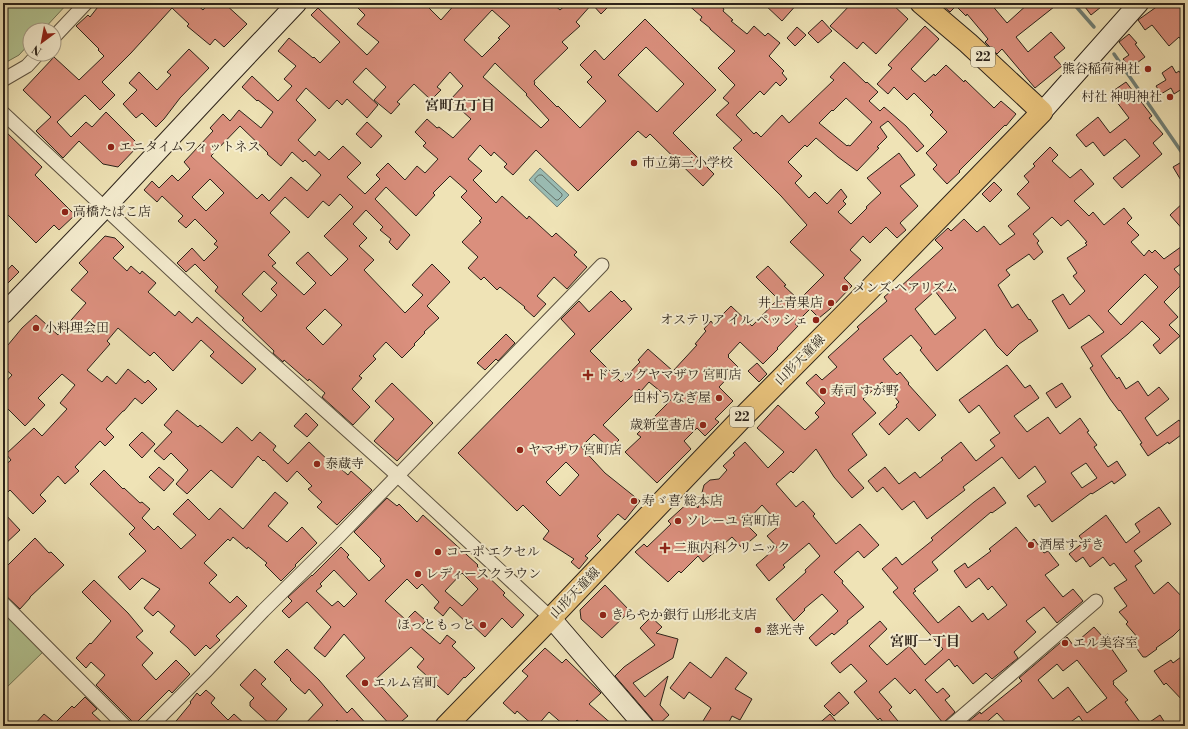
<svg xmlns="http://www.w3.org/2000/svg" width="1188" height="729" viewBox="0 0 1188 729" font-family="'Libre Bodoni','Noto Serif JP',serif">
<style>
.green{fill:#b3c593;stroke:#707456}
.water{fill:#9bbdb4;stroke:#6f7f76}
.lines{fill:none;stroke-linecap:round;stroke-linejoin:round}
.shore{stroke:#647067;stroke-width:1}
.stream{stroke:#6f7f76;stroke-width:3.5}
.building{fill:#da8f7d;stroke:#2c231a;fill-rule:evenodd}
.street-casing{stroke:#5d5341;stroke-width:15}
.secondary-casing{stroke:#2c231a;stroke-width:21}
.primary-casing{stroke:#2c231a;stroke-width:23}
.street{stroke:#f5edd0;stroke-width:13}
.secondary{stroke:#f5edd0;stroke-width:19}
.primary{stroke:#e8c27b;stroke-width:21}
.poi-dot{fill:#8f2418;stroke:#f5edd0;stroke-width:1.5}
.labels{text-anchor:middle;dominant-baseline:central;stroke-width:4;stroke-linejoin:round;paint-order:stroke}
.shield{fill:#f5edd0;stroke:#686051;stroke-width:1}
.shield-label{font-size:12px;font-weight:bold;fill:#2c231a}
.poi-label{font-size:13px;fill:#2c231a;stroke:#f5edd0;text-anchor:start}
.street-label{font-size:13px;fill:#2c231a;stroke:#f5edd0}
.neighbourhood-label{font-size:14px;font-weight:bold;fill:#2c231a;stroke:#f5edd0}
</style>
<rect width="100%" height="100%" fill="#efe3b6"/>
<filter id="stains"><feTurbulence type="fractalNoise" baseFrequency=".005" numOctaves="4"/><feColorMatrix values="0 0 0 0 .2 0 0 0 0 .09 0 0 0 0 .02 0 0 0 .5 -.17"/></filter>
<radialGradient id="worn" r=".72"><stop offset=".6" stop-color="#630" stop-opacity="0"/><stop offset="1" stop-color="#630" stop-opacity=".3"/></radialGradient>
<g class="green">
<polygon points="3,3 68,3 43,30 30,30 30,43 19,55 3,64"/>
<polygon points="3,603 47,648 3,691"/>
</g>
<polygon class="water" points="540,168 569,195 557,207 529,180"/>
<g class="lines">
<polygon class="shore" points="539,175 542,175 562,194 562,196 558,200 556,200 535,181 535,179"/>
<g class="stream">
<polyline points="1073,3 1094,27"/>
<polyline points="1114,54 1185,157"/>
</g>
</g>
<g class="building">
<polygon points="101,3 195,3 203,10 209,3 224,3 247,24 224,47 215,39 210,45 187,26 189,24 172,8 131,53 102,82 115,95 100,110 85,95 57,122 71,137 86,122 92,127 106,112 139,145 118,167 103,164 79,141 63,158 36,131 51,117 23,90 54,57 79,80 104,56 98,50 99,49 76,26 88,15 90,17"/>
<path d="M 353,3 L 424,3 L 441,20 L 456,3 L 552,3 L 560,10 L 568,3 L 612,3 L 601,14 L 592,4 L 576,22 L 580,26 L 562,42 L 568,48 L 534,81 L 535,83 L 534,84 L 557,107 L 558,106 L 580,128 L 606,101 L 587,82 L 592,77 L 580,65 L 595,50 L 604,60 L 645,19 L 716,90 L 673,133 L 714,174 L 703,186 L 650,134 L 646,138 L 638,131 L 578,191 L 536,150 L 513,175 L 504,167 L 507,164 L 494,152 L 491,156 L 480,145 L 468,159 L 482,171 L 473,180 L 496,203 L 502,196 L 527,219 L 529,216 L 552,237 L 556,233 L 577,252 L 574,255 L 587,267 L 567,289 L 554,277 L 537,296 L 546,304 L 534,317 L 524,308 L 525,307 L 500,287 L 497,290 L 484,277 L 481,280 L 468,268 L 478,257 L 462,242 L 481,222 L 479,221 L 482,218 L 461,197 L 467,191 L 450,176 L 433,193 L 435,195 L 416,216 L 386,187 L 375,199 L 410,235 L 397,250 L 389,242 L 391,239 L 380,230 L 383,227 L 366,210 L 353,224 L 367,238 L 359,246 L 374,260 L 364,270 L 405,313 L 423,295 L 412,285 L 432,264 L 450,282 L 427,306 L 439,318 L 424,332 L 425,333 L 414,344 L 415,345 L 402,358 L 386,342 L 373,356 L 376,359 L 359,376 L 362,378 L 352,389 L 370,407 L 353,425 L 322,397 L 325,393 L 309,379 L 308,381 L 284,360 L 283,362 L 273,353 L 274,351 L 242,320 L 244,318 L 215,291 L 218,287 L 195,264 L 186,272 L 177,263 L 192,248 L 204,261 L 218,247 L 214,244 L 217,241 L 195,219 L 186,228 L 178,221 L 183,216 L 162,196 L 157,202 L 144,190 L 152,181 L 159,188 L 172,175 L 178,181 L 190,169 L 184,162 L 213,131 L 210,128 L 223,114 L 230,121 L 239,110 L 261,128 L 273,112 L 258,100 L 257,101 L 242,87 L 252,76 L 278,101 L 292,86 L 284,79 L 296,66 L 278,51 L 289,38 L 313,58 L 314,57 L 320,63 L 340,42 L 311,15 L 318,8 L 367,55 L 379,42 L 357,24 L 365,15 ZM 492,10 L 510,26 L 498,38 L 500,39 L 482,57 L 464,40 ZM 646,47 L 684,84 L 657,112 L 618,75 ZM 495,63 L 527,94 L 526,95 L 549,120 L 541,128 L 483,77 ZM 366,68 L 386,87 L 374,100 L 391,114 L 400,104 L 397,102 L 414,84 L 431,100 L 441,90 L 437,87 L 450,72 L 463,86 L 450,100 L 471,119 L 453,138 L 439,127 L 437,128 L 427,119 L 415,132 L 426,143 L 423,146 L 438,159 L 425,173 L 417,166 L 405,180 L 388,163 L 376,175 L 380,179 L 365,194 L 347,177 L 361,163 L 343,146 L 329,160 L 319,151 L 315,156 L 298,140 L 316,120 L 296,100 L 306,88 L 329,109 L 337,100 L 342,105 L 347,99 L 367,118 L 378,105 L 353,82 ZM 240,126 L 268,153 L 267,154 L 281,166 L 292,152 L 303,162 L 305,160 L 321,175 L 307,191 L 291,177 L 269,201 L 262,194 L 257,199 L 211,156 ZM 210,179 L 224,193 L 206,211 L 192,197 ZM 340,194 L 353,207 L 324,236 L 348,259 L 331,276 L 308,252 L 296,263 L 316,283 L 304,295 L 272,266 L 276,263 L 268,255 L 290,232 L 270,213 L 285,197 L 308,218 L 323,201 L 329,206 ZM 264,271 L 277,283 L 271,289 L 277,295 L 261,312 L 242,294 ZM 325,309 L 342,325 L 323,345 L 306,328 Z"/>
<path d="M 686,3 L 717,3 L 724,9 L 723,11 L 733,20 L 731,21 L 747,34 L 754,26 L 765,36 L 768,33 L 780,43 L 769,56 L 784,71 L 782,73 L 787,79 L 780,86 L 776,82 L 764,95 L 760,91 L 736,115 L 754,134 L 756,132 L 761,137 L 782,115 L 789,123 L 834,80 L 830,77 L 844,62 L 866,83 L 867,82 L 878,92 L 869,101 L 880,111 L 884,107 L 906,126 L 924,146 L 917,152 L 888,121 L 880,127 L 887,137 L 877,147 L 879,148 L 857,171 L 838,157 L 816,138 L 807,147 L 805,145 L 788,162 L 802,176 L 795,183 L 809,198 L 815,192 L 827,204 L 841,189 L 847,197 L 843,201 L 846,204 L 838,212 L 851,224 L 867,208 L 866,207 L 881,193 L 867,178 L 899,153 L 915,175 L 900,186 L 918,206 L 900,223 L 906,230 L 897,238 L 886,227 L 870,243 L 863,236 L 850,250 L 861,260 L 844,278 L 852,286 L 830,309 L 819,318 L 810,309 L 795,324 L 798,326 L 777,348 L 778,349 L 763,364 L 740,342 L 728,355 L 729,356 L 728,357 L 738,367 L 719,387 L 733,401 L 715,419 L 719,422 L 705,436 L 697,428 L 684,441 L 691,449 L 657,483 L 625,452 L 641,437 L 637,434 L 671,400 L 649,382 L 641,391 L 639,389 L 603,425 L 619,440 L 610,449 L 594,434 L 581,447 L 605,473 L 640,501 L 625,520 L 618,514 L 597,536 L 601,540 L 585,556 L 588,558 L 579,569 L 571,562 L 574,559 L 543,539 L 549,531 L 523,505 L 517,511 L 458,453 L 575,334 L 561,319 L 579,301 L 589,312 L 611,291 L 622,302 L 624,300 L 632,309 L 590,351 L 621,382 L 640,362 L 638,360 L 648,349 L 673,371 L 697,345 L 695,344 L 706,331 L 704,329 L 711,321 L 713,324 L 731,306 L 752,326 L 778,299 L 756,277 L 768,266 L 786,285 L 784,286 L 799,300 L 824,275 L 790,242 L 807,225 L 781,196 L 733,148 L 742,140 L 716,115 L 729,103 L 723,98 L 735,85 L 718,68 L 735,51 L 710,29 L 710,28 L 700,20 L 702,17 ZM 846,98 L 872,122 L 850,146 L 848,145 L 847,146 L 819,123 L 832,110 L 833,111 ZM 566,462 L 579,475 L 560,496 L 546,482 Z"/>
<polygon points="763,3 798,3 782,21"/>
<polygon points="852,3 891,3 908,19 876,54 863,42 857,49 830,26"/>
<polygon points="940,3 990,3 1007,23 1029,3 1059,3 1016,37 1028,52 1051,32 1065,48 1054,57 1062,66 1035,88 1002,49 997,54 985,42 988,39 967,14 966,16 956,6 950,12"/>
<polygon points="1082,3 1106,3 1091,15"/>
<polygon points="1162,3 1185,3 1185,45 1179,37 1169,46 1152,25 1145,30 1138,20"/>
<polygon points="822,20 832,31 818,43 808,33"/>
<polygon points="925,26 939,39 911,69 925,82 934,74 935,76 946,65 964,82 965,80 994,108 1001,101 1016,114 1006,126 1005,125 959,171 960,172 947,184 933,169 937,165 926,153 947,132 930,115 933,112 914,93 907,100 894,87 888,94 877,84 892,68 888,65"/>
<polygon points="797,27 806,35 795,46 787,38"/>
<polygon points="1129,34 1137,43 1135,44 1145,57 1130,68 1123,59 1129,55 1119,42"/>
<polygon points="189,49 209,68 180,98 164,119 156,127 142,113 136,118 123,104 137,90 129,83 139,72 157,90 171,75 167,72"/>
<polygon points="1172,66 1176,73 1179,71 1184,79 1182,81 1185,87 1174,94 1171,88 1161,94 1156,86 1166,80 1162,73"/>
<polygon points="1126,82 1152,116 1149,118 1163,134 1153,143 1162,154 1122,188 1113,178 1140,156 1125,139 1104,156 1093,142 1086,147 1076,135 1098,117 1110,133 1129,118 1110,93"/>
<polygon points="367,122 382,136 371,148 356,134"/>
<polygon points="3,129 42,167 35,175 75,215 59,230 54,225 36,243 3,210"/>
<path d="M 1050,147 L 1058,155 L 1052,161 L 1070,178 L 1081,169 L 1094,184 L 1074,201 L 1089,216 L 1093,212 L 1104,225 L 1124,208 L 1132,218 L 1127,223 L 1139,235 L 1131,242 L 1144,256 L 1149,250 L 1152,253 L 1155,250 L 1164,259 L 1185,244 L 1185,261 L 1174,269 L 1185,281 L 1164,302 L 1178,317 L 1169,325 L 1180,336 L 1160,354 L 1153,345 L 1160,339 L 1142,321 L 1128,334 L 1101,356 L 1117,379 L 1119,377 L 1126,389 L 1138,381 L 1148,396 L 1159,387 L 1169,399 L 1145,418 L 1157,436 L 1179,420 L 1185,428 L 1185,432 L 1169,444 L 1168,442 L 1148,456 L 1140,444 L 1142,443 L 1120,410 L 1119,411 L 1110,399 L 1090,368 L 1093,366 L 1081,347 L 1104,332 L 1089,315 L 1069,329 L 1052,301 L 1063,294 L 1070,305 L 1085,291 L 1073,276 L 1077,273 L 1067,258 L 1087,245 L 1085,243 L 1087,242 L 1068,220 L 1061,226 L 1052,217 L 1033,234 L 1039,241 L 1037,243 L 1043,252 L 1034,260 L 1029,254 L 1006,270 L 1010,275 L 998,285 L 1012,308 L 1018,304 L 1029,320 L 1030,319 L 1038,331 L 1019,344 L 1007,356 L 997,346 L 985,329 L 937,371 L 920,350 L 922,348 L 911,335 L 883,359 L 897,375 L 900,372 L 909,383 L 908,384 L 936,415 L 919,431 L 907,418 L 889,435 L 879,424 L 897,407 L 896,405 L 899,402 L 882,382 L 863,399 L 876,413 L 852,434 L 867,455 L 848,470 L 864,488 L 852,498 L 834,477 L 816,449 L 793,473 L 791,471 L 776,484 L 796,507 L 803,501 L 815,514 L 813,516 L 836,544 L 860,524 L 879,545 L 864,558 L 858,551 L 834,572 L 843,581 L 842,583 L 864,607 L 847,621 L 848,623 L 834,635 L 832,633 L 816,646 L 809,638 L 838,611 L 822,594 L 804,609 L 805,610 L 794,621 L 776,599 L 806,572 L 805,570 L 820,556 L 809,543 L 783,565 L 785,567 L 769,581 L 756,565 L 777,547 L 767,536 L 780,525 L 762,505 L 745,523 L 757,535 L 742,548 L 732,537 L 703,562 L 698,556 L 681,573 L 679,571 L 668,582 L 648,564 L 635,552 L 644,544 L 647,547 L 671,524 L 668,521 L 691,500 L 698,508 L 704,485 L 710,480 L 719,479 L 727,470 L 723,466 L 735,455 L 733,453 L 745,442 L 768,468 L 784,452 L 757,428 L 778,405 L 805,430 L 819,417 L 815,413 L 825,403 L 806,383 L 816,374 L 822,380 L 837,367 L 828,357 L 859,329 L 857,327 L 887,301 L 884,297 L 897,286 L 899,288 L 943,248 L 935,240 L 948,228 L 951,231 L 964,219 L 977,232 L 984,226 L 1000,245 L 1015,234 L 1008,226 L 1030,208 L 1017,194 L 1029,182 L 1024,176 L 1035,166 L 1033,164 ZM 1145,274 L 1158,287 L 1121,325 L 1108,311 ZM 935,291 L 956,318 L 935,335 L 915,309 Z"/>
<polygon points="1185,160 1185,187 1173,167"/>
<polygon points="994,182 1002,190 990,202 982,194"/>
<polygon points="1185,201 1185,232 1170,215"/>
<polygon points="105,236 115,238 124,247 113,258 127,271 131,266 140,274 142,271 156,283 148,292 175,316 179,311 192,323 197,317 256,369 242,384 210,356 214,352 201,340 173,371 154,352 150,356 118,328 107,341 110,344 87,370 102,382 107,376 116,384 128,369 145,383 148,380 157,389 142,404 135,398 124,411 123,411 106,429 114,437 105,446 100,441 75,467 79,471 65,484 58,476 40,495 46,501 33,514 10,490 3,497 3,467 11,460 6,454 34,428 42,436 67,409 60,403 75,385 62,374 38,398 45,405 25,426 3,404 3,385 12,375 3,367 3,351 22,328 36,315 58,335 86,303 71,290 88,272 79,263"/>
<polygon points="12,265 19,272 3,288 3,275"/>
<polygon points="506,334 515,343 498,361 496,359 485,370 477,363"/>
<polygon points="757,363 767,374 759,382 748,371"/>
<path d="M 1007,365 L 1025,388 L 1030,385 L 1039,398 L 1014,416 L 1027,432 L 1048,417 L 1060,434 L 1080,418 L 1089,431 L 1087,432 L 1097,445 L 1094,447 L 1108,467 L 1117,461 L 1126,475 L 1114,484 L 1112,481 L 1092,494 L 1091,493 L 1052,522 L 1039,504 L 1035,507 L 1027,496 L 1046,482 L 1035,466 L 1019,479 L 1002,457 L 963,487 L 965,490 L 927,519 L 914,501 L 902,510 L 883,487 L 877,492 L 868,481 L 885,467 L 899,484 L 915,472 L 920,478 L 943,460 L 941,458 L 961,442 L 976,461 L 995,446 L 990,440 L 1000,433 L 979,405 L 969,413 L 959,400 ZM 1086,463 L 1097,478 L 1082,488 L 1071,473 Z"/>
<polygon points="392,383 433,423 397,461 374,441 394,419 375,401"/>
<polygon points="1062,383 1071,397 1056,408 1046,393"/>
<polygon points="177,410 198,427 200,425 222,443 237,427 252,441 260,432 276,446 273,450 288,464 309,442 332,464 333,462 348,475 351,471 372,490 337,525 317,507 322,502 308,489 312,486 297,471 287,482 264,460 263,461 258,456 232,488 211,470 187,494 176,484 188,470 171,453 164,460 154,451 172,432 164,425"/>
<polygon points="306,413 318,425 307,437 294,426"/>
<polygon points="142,432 155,444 142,458 129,445"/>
<polygon points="159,467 174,480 164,491 149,477"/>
<polygon points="104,470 123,489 124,488 140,503 142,502 150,509 142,518 154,530 158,526 181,549 196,535 173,514 188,499 209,520 220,508 243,529 275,492 288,503 268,526 287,542 302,527 317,543 295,565 296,566 281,581 265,565 267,563 248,547 247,549 233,537 230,541 228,539 204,563 217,575 209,583 230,603 237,596 247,606 216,636 220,640 210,649 206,645 195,656 188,648 170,632 175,626 158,611 153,616 144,608 160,589 142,578 130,590 118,577 146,551 129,534 135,528 90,484"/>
<polygon points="994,487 1006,503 992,513 991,512 932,562 938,570 914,589 916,591 913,593 938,623 959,606 972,622 983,613 988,620 1007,605 992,586 988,590 979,578 966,588 954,571 965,563 968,568 991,551 989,549 1016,527 1029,543 1034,539 1044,553 1048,551 1059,565 1045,575 1063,597 1073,589 1083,601 1057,623 1044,607 1026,621 1036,632 1014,652 1018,658 992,679 986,673 973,684 957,665 955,667 949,659 925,680 937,693 943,688 950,696 945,700 955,712 943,723 915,689 910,694 895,678 879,692 892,707 889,710 902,726 886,726 880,718 878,720 854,692 867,681 851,664 840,673 831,663 880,621 887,629 869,646 887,665 909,646 925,665 943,649 893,592 898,588 882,569 896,557 902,565 933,540 931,538 974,502"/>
<path d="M 387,498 L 397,506 L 399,504 L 417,522 L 423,515 L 478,565 L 477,566 L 505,593 L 503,595 L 524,615 L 512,628 L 502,618 L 485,637 L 468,621 L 467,623 L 450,607 L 443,616 L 434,608 L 439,602 L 422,584 L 417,589 L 407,579 L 385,601 L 406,620 L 415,611 L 426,621 L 420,627 L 440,644 L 447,635 L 456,642 L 452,646 L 475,668 L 465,678 L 464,677 L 448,695 L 417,667 L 424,659 L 411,647 L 375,680 L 408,716 L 396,726 L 391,726 L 346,676 L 365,658 L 344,634 L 325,657 L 314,648 L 331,627 L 307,602 L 289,618 L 282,611 L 292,601 L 288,597 L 312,575 L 312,576 L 341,547 L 349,555 L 347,557 L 369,581 L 385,566 L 380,561 L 381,559 L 354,532 ZM 334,570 L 357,594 L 344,607 L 338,601 L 332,606 L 316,591 L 322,586 L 320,584 ZM 462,573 L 478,589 L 462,606 L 445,591 Z"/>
<polygon points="1159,507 1171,524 1134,551 1142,561 1135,566 1154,594 1168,582 1185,600 1185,624 1173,636 1156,648 1157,649 1146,657 1143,657 1132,642 1138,638 1126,624 1128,622 1119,612 1127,606 1114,588 1127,580 1114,563 1110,566 1103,557 1090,567 1083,557 1076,562 1069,554 1084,542 1079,536 1106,515 1126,543 1140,532 1135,524"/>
<polygon points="3,512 20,530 3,546"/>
<polygon points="35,538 49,553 51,552 64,565 30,597 30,598 20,609 3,593 3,570"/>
<polygon points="94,580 128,613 143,631 136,637 153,653 142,665 156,680 176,660 190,674 172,693 169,690 133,726 131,720 96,685 105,675 91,662 86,668 76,658 90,643 91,644 111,621 82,592"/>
<polygon points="605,585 630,611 602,638 581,619 580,610"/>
<polygon points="651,617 662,627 656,633 678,639 673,658 633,683 645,697 668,676 660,705 669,715 657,726 655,725 652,719 615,676 624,667 655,645 640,628"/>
<path d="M 1094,627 L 1103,637 L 1108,634 L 1116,644 L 1111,648 L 1127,671 L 1113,681 L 1114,683 L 1113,684 L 1128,700 L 1125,702 L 1143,726 L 1086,726 L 1079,716 L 1065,726 L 1009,726 L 997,713 L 982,726 L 963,726 L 980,712 L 981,714 L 1022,681 L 1019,678 L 1067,637 L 1073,645 ZM 1077,660 L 1107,698 L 1087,713 L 1068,687 L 1053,699 L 1038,680 L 1057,664 L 1063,671 Z"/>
<polygon points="545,648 562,663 566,659 601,693 589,704 614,726 584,726 577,720 571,726 565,726 549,712 537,726 534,726 517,711 515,714 503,703 528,676 522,671"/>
<polygon points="287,649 319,680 347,713 352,708 368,726 342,726 337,720 331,726 303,726 323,705 309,689 305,694 297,687 290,680 291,679 274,662"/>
<polygon points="1185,654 1185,703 1166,683 1164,685 1154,671 1171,660 1173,663"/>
<polygon points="726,657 747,673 735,689 752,699 740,720 732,716 727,726 711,726 703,721 711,708 689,692 684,699 670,688 690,662 711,678"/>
<polygon points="255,669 266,679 261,684 287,709 272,726 250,706 250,702 254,698 240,685"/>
<polygon points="206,690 215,698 211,703 228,720 234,714 247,726 172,726 191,703 190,702 197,693 200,696"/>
<polygon points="839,692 849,703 834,716 824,706"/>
<polygon points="85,697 97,709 92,713 106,726 33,726 44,714 55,723 72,706 74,708"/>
<polygon points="830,714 840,726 816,726"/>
<polygon points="1160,715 1167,726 1144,726"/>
</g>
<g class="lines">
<defs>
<g id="street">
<polyline points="54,37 86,3"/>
<polyline points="3,80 27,66 38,54"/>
<polyline points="3,113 230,325 397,475 551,618"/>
<polyline points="3,603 125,726"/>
<polyline points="151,726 205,672 263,611 340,535 602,265"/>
<polyline points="951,726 1096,601"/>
</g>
<g id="secondary">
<polyline points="1042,112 1139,3"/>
<polyline points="3,314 105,208 229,75 297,3"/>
<polyline points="551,618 644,726"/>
</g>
<polyline id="primary" points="446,726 551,618 740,420 870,289 1042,112 968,43 921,3"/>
</defs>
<use href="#street" class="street-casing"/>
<use href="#secondary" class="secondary-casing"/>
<use href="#primary" class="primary-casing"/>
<use href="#street" class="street"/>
<use href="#secondary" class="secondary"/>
<use href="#primary" class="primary"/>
</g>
<g class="poi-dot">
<circle cx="1148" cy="69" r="4"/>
<circle cx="1170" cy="97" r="4"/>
<circle cx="111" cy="147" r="4"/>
<circle cx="634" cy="163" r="4"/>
<circle cx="65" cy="212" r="4"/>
<circle cx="845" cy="288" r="4"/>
<circle cx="831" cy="303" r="4"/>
<circle cx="816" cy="320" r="4"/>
<circle cx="36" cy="328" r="4"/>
<path d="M586 369h4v4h4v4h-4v4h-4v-4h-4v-4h4z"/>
<circle cx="823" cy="391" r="4"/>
<circle cx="719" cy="398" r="4"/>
<circle cx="703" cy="425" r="4"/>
<circle cx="520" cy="450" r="4"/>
<circle cx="317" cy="464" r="4"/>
<circle cx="634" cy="501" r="4"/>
<circle cx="678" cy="521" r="4"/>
<circle cx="1031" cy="545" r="4"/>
<path d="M663 542h4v4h4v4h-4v4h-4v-4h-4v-4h4z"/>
<circle cx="438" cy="552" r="4"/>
<circle cx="418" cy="574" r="4"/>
<circle cx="603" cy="615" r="4"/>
<circle cx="483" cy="625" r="4"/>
<circle cx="758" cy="630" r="4"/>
<circle cx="1065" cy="643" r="4"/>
<circle cx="365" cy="683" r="4"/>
</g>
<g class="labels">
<g class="shield">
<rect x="971" y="47" width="24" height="20" rx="3"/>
<rect x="730" y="407" width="24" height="20" rx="3"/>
</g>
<g class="shield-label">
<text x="983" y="57">22</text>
<text x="742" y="417">22</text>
</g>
<g class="poi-label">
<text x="1140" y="69" text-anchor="end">熊谷稲荷神社</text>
<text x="1162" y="97" text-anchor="end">村社 神明神社</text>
<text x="119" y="147">エニタイムフィットネス</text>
<text x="642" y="163">市立第三小学校</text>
<text x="73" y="212">高橋たばこ店</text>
<text x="853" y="288">メンズ ヘアリズム</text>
<text x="823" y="303" text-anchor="end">井上青果店</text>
<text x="808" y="320" text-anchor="end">オステリア イル ペッシェ</text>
<text x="44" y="328">小料理会田</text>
<text x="596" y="375">ドラッグヤマザワ 宮町店</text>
<text x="831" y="391">寿司 すが野</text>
<text x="711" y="398" text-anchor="end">田村うなぎ屋</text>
<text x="695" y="425" text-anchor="end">歳新堂書店</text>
<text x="528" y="450">ヤマザワ 宮町店</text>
<text x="325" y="464">泰蔵寺</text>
<text x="642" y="501">寿ゞ喜 総本店</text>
<text x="686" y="521">ソレーユ 宮町店</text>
<text x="1039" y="545">酒屋すずき</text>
<text x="674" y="548">二瓶内科クリニック</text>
<text x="446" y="552">コーポ エクセル</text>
<text x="426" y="574">レディースクラウン</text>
<text x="611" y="615">きらやか銀行 山形北支店</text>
<text x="475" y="625" text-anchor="end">ほっともっと</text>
<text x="766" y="630">慈光寺</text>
<text x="1073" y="643">エル美容室</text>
<text x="373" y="683">エルム宮町</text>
</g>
<g class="street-label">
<text transform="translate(800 360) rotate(-45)">山形天童線</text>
<text transform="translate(575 593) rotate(-46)">山形天童線</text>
</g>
<g class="neighbourhood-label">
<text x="460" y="106">宮町五丁目</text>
<text x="925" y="642">宮町一丁目</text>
</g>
</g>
<rect width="1188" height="729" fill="none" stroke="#efe3b6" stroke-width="16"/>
<rect x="4" y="4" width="1180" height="721" fill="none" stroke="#2c231a" stroke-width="2"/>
<rect x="8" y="8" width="1172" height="713" fill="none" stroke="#2c231a"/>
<g transform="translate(42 42) rotate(212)"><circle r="19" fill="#f5edd0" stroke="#a59c87"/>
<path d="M0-3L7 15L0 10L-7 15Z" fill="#8f2418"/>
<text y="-6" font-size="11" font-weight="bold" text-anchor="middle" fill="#2c231a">N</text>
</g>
<rect width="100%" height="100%" filter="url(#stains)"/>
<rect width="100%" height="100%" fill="url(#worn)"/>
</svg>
